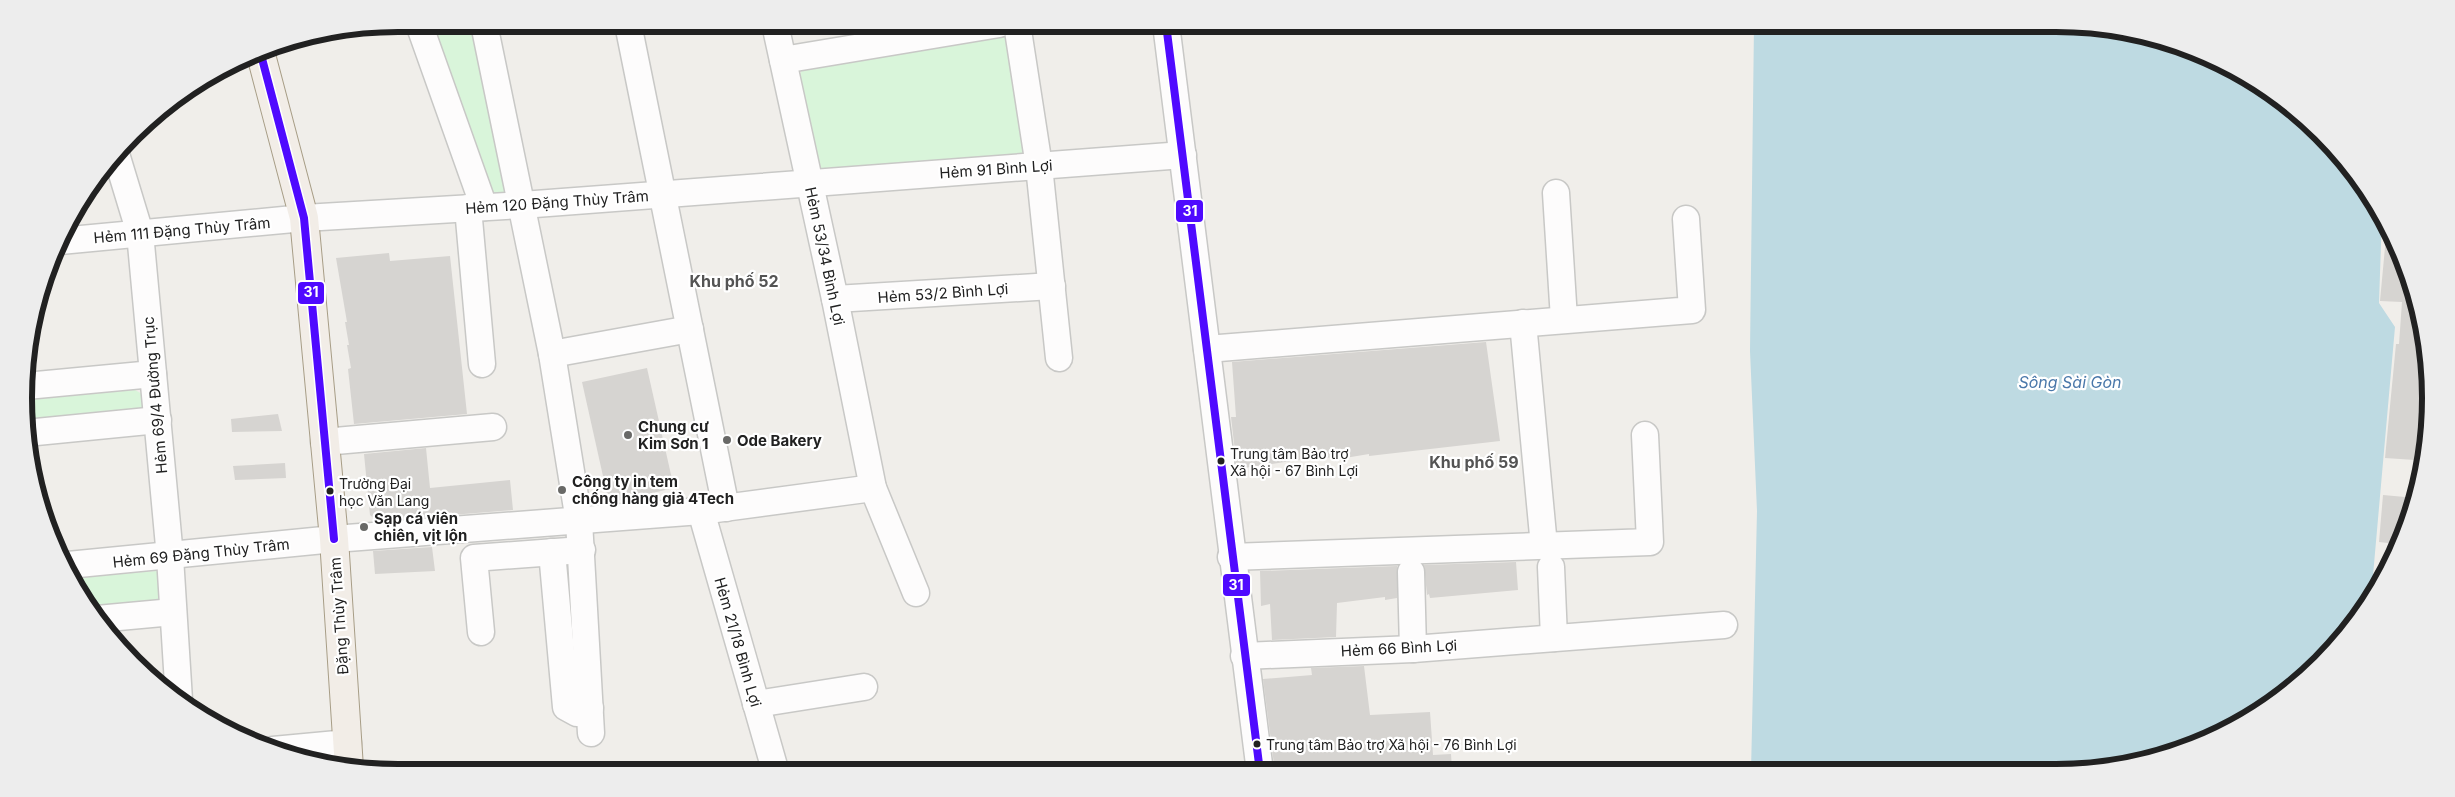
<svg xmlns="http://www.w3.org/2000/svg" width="2455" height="797" viewBox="0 0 2455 797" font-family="Inter,sans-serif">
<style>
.park{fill:#d9f5da}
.water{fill:#bedae2}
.building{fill:#d6d4d1}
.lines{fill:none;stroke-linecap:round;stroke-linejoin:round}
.minor-casing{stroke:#c8c8c6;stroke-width:29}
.major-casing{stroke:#a79d86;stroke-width:30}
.minor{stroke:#fdfcfc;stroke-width:26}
.major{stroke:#f2ede7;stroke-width:28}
.bus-1-casing{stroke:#fff;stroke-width:11}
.bus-1{stroke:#4f0aff;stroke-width:8}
.poi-dot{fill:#696967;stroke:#fff;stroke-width:2}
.bus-dot{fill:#212121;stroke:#fff;stroke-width:2}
.labels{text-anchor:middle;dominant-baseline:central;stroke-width:4.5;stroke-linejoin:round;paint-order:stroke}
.bus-label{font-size:14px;fill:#212121;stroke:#fff;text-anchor:start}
.street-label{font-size:15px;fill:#212121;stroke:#fff}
.poi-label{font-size:15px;font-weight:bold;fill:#212121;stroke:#fff;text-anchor:start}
.neighbourhood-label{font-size:16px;font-weight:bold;fill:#545454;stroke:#fff}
.water-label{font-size:16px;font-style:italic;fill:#4a78aa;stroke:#fff}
.rim{fill:none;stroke:#212121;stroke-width:6}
.line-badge{stroke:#fff;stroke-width:2}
.badge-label{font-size:14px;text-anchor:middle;font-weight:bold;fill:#fff}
</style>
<rect width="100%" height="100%" fill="#f0eeea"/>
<g class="park">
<polygon points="428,24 475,24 506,192 492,194"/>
<polygon points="1004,33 1011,39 1029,153 1022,159 815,170 797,80 803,68"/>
<polygon points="135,390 144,395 146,408 139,412 25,424 25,400"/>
<polygon points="156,571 165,576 160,606 91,612 74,578"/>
</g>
<polygon class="water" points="1754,24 2057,24 2130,31 2200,52 2265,87 2322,134 2368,191 2382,215 2379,303 2395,327 2371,598 2304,680 2222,735 2106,770 1751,771 1757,511 1750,351"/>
<g class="building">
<polygon points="2387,226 2403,255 2424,326 2425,340 2422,340 2419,378 2422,379 2415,460 2385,458 2396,344 2399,344 2402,302 2380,301"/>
<polygon points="389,253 390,261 450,256 467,414 354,424 348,369 351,368 347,345 349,345 345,322 347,322 336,258"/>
<polygon points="1486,342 1500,441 1369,456 1369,454 1345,458 1345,455 1321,459 1321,457 1298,460 1237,469 1231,417 1236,417 1232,362"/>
<polygon points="647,368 674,488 609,503 582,382"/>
<polygon points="278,414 282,431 232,432 231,419"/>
<polygon points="426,448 430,488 510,480 513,510 377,521 370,515 364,454"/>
<polygon points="285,463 286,478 235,480 233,466"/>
<polygon points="2383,495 2405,497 2403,528 2397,544 2379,542"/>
<polygon points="432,547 435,571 375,574 373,551"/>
<polygon points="1516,562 1518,590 1430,598 1429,594 1427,595 1424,565"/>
<polygon points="1397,566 1397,598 1385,600 1385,597 1337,603 1336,637 1272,640 1270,604 1261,606 1260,571"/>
<polygon points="1364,666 1370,715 1430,712 1433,755 1451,754 1452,769 1408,771 1275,772 1263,679 1312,675 1311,668"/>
</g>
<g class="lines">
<defs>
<g id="minor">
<polyline points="419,24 484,207"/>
<polyline points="484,24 552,354 579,521 591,733"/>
<polyline points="628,24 726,508"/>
<polyline points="775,24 835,299 873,488 916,593"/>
<polyline points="1017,24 1039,166 1059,358"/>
<polyline points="1166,24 1260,772"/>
<polyline points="783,60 999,24"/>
<polyline points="116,154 140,233 170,557 179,700"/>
<polyline points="1556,193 1564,319"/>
<polyline points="468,208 482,364"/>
<polyline points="60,241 304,218 522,205 1183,155"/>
<polyline points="835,299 1052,286"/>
<polyline points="1523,323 1544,546"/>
<polyline points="1207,349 1692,310 1686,219"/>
<polyline points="552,354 690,329"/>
<polyline points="26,386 153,374"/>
<polyline points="26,433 158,420"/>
<polyline points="324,442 493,427"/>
<polyline points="701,511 776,773"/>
<polyline points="552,552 566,707 577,713 590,708"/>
<polyline points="1231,557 1650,542 1645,435"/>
<polyline points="68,565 334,539 701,511 873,488"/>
<polyline points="1551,567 1554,638"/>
<polyline points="1411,572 1413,649"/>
<polyline points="97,619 173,612"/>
<polyline points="481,632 474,558 582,550"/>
<polyline points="1244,656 1413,649 1724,625"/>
<polyline points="756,704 864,687"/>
<polyline points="273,750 348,743"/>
</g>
<polyline id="major" points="260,51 304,218 334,539 349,768"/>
</defs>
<use href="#minor" class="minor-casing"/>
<use href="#major" class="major-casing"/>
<use href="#minor" class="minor"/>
<use href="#major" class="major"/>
<defs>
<g id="bus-1">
<polyline points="1166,24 1260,772"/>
<polyline points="260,51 304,218 334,539"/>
</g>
</defs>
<use href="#bus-1" class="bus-1-casing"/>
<use href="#bus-1" class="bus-1"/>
</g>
<g class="poi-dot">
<circle cx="628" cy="435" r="5"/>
<circle cx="727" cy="440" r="5"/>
<circle cx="562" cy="490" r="5"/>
<circle cx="364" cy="527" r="5"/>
</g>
<g class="bus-dot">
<circle cx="1221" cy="461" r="4.5"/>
<circle cx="330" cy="491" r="4.5"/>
<circle cx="1257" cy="744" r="4.5"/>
</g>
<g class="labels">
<g class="bus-label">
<text x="1230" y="453">Trung tâm Bảo trợ<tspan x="1230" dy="17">Xã hội - 67 Bình Lợi</tspan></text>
<text x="339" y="483">Trường Đại<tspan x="339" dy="17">học Văn Lang</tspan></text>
<text x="1266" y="744">Trung tâm Bảo trợ Xã hội - 76 Bình Lợi</text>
</g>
<g class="street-label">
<text transform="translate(996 169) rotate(-4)">Hẻm 91 Bình Lợi</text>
<text transform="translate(557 202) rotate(-4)">Hẻm 120 Đặng Thùy Trâm</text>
<text transform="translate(182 230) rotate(-5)">Hẻm 111 Đặng Thùy Trâm</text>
<text transform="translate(825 256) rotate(78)">Hẻm 53/34 Bình Lợi</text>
<text transform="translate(943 293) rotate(-4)">Hẻm 53/2 Bình Lợi</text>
<text transform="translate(155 395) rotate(-95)">Hẻm 69/4 Đường Trục</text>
<text transform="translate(201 553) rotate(-6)">Hẻm 69 Đặng Thùy Trâm</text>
<text transform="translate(339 616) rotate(-94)">Đặng Thùy Trâm</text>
<text transform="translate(738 642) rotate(74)">Hẻm 21/18 Bình Lợi</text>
<text transform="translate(1399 648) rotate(-3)">Hẻm 66 Bình Lợi</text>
</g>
<g class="poi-label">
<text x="638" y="426">Chung cư<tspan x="638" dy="17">Kim Sơn 1</tspan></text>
<text x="737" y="440">Ode Bakery</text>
<text x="572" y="481">Công ty in tem<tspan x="572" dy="17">chống hàng giả 4Tech</tspan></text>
<text x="374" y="518">Sạp cá viên<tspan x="374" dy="17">chiên, vịt lộn</tspan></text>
</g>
<g class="neighbourhood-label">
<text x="734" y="281">Khu phố 52</text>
<text x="1474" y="462">Khu phố 59</text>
</g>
<g class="water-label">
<text x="2070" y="382">Sông Sài Gòn</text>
</g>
</g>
<path d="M0 0H2455V797H0ZM398 32H2056A366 366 0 0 1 2422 398V398A366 366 0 0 1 2056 764H398A366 366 0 0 1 32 398V398A366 366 0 0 1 398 32Z" fill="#ededed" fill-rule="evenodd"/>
<path class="rim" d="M398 32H2056A366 366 0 0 1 2422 398V398A366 366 0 0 1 2056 764H398A366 366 0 0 1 32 398V398A366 366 0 0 1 398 32Z"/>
<g class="line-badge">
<rect x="1175" y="199" width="29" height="24" rx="5" fill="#4f0aff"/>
<rect x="297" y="281" width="28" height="24" rx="5" fill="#4f0aff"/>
<rect x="1222" y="573" width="29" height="24" rx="5" fill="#4f0aff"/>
</g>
<g class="badge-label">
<text x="1190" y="216">31</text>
<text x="311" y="297">31</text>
<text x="1236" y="590">31</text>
</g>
</svg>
